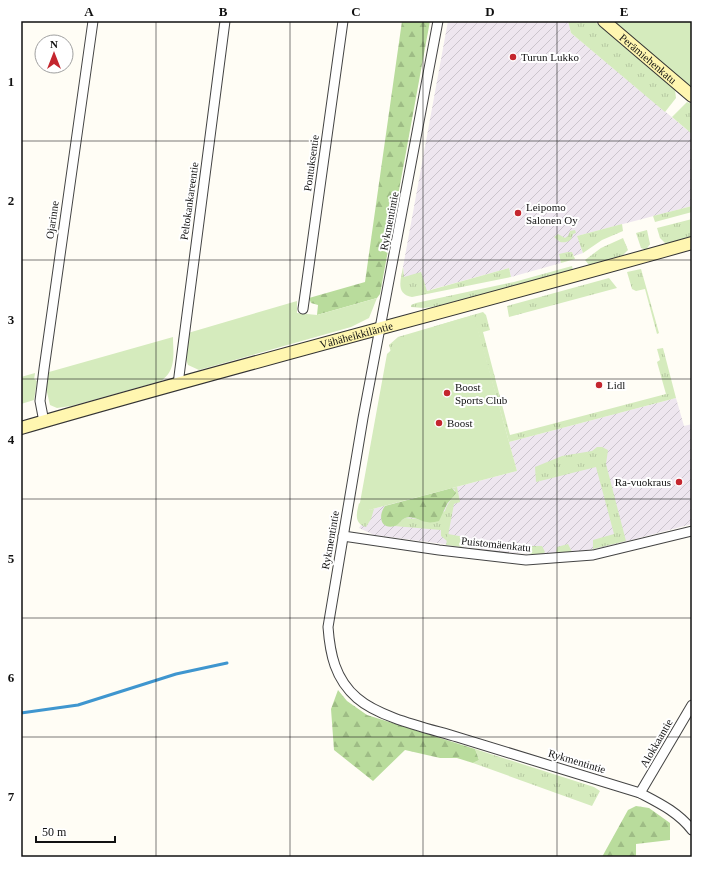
<svg xmlns="http://www.w3.org/2000/svg" width="713" height="878" viewBox="0 0 713 878" font-family="Georgia,serif">
<style>
.industrial{fill:url(#industrial-furrows)}
.grass{fill:url(#grass-tufts)}
.forest{fill:url(#forest-firs)}
.park{fill:#d5ebbd}
.lines{fill:none;stroke-linecap:round;stroke-linejoin:round}
.stream{stroke:#3f96cf;stroke-width:3}
.street-casing{stroke:#444;stroke-width:11}
.secondary-casing{stroke:#333;stroke-width:14}
.street{stroke:#fff;stroke-width:9}
.secondary{stroke:#fff6b0;stroke-width:12}
.grid{fill:none;stroke:#111;stroke-width:1;stroke-opacity:0.55}
.poi-dot{fill:#c4262e;stroke:#fff;stroke-width:1.5}
.labels{text-anchor:middle;dominant-baseline:central;stroke-width:4;stroke-linejoin:round;paint-order:stroke}
.poi-label{font-size:11px;fill:#111;stroke:#fff;text-anchor:start}
.street-label{font-size:11px;fill:#111;stroke:#fff}
.neatline{fill:none;stroke:#111;stroke-width:1.5}
.grid-label{font-size:13px;text-anchor:middle;font-weight:bold;fill:#111}
</style>
<defs>
<pattern id="industrial-furrows" width="10" height="10" patternUnits="userSpaceOnUse"><rect width="10" height="10" fill="#eee6ef"/><path d="M-1 1l2-2M0 10L10 0M9 11l2-2" fill="none" stroke="#cbc4cc"/></pattern>
<pattern id="grass-tufts" width="24" height="20" patternUnits="userSpaceOnUse"><rect width="24" height="20" fill="#d5ebbd"/><path d="M3 7l-1-3M5 7V3M7 7l1-3M15 17l-1-3M17 17v-4M19 17l1-3" fill="none" stroke="#b6c8a1"/></pattern>
<pattern id="forest-firs" width="22" height="20" patternUnits="userSpaceOnUse"><rect width="22" height="20" fill="#b9dc9c"/><path d="M5 1l3.5 6h-7zM16 11l3.5 6h-7z" fill="#9ebc85"/></pattern>
</defs>
<rect width="100%" height="100%" fill="#fffdf5"/>
<g class="industrial">
<polygon points="448,21 568,21 571,33 692,134 692,206 577,236 583,253 574,256 572,252 559,255 561,263 511,277 509,268 426,291 404,277 403,267"/>
<polygon points="676,398 684,426 692,424 692,524 601,548 572,552 543,554 514,553 374,535 359,528 361,525 359,522 365,511 517,471 509,442"/>
</g>
<g class="grass">
<polygon points="568,21 594,21 675,90 676,98 665,112 571,33"/>
<polygon points="687,102 692,104 692,134 672,117"/>
<polygon points="692,206 692,212 655,222 653,216"/>
<polygon points="692,219 692,236 666,244 660,238 657,228"/>
<polygon points="622,224 623,231 602,240 583,253 577,236"/>
<path d="M 575,230 L 576,233 L 573,234 C 572,241 567,243 560,242 L 554,237 L 558,234 L 565,238 L 568,236 L 570,231 Z"/>
<polygon points="647,230 650,244 646,250 641,248 636,233"/>
<polygon points="623,238 628,250 622,256 589,265 585,260 601,248"/>
<polygon points="568,252 572,252 575,259 561,263 559,254"/>
<polygon points="572,266 573,270 438,306 424,308 411,307 411,305 416,303 514,282"/>
<path d="M 403,267 L 404,277 L 421,272 L 427,291 L 509,268 L 511,277 L 412,297 C 395,294 401,279 403,267 Z"/>
<polygon points="641,269 659,333 657,334 645,289 636,291 632,289 627,272"/>
<polygon points="609,278 617,288 509,317 507,306"/>
<polygon points="483,312 486,315 490,330 483,332 510,435 666,394 657,362 660,360 657,349 663,348 676,398 509,442 477,328 392,356 389,345 398,337"/>
<polygon points="21,377 34,379 37,381 34,400 21,404"/>
<polygon points="597,447 602,447 608,450 606,464 626,541 593,549 593,540 614,534 596,467 536,482 535,467 562,456 592,451"/>
<path d="M 457,487 L 460,502 L 454,504 L 447,541 L 441,536 L 441,530 L 394,526 L 405,518 L 417,519 L 428,522 L 445,511 C 447,503 454,498 455,490 L 452,488 Z"/>
<path d="M 359,503 L 368,510 L 374,509 L 371,519 L 366,527 C 353,523 357,512 359,503 Z"/>
<polygon points="568,544 572,552 556,554 557,547"/>
<polygon points="529,546 542,546 545,552 543,554 530,554 527,548"/>
<polygon points="475,749 594,787 600,791 592,806 473,763 479,760"/>
</g>
<g class="forest">
<polygon points="402,21 430,21 380,294 377,298 317,315 318,305 311,303 309,298 365,282"/>
<path d="M 452,488 L 456,493 L 447,504 L 439,521 C 435,522 430,523 427,522 C 420,521 412,515 405,518 C 401,520 399,524 395,526 C 380,530 378,515 385,506 Z"/>
<polygon points="338,690 347,701 367,715 475,749 479,760 473,763 457,758 440,758 405,750 373,781 334,750 331,709"/>
<polygon points="636,806 649,808 670,823 670,840 636,844 636,857 602,857 628,810"/>
</g>
<g class="park">
<polygon points="613,21 692,21 692,88"/>
<polygon points="377,298 369,318 351,327 199,370 188,365 184,354 188,333 297,301 297,313 317,315"/>
<path d="M 474,315 L 517,471 L 365,511 L 357,519 L 387,354 C 410,332 443,324 474,315 Z"/>
<path d="M 173,337 C 173,353 177,370 161,381 L 71,406 L 57,408 L 50,405 L 46,388 L 49,372 Z"/>
<polygon points="35,373 32,395 21,395 21,377"/>
<polygon points="448,534 464,537 462,547 446,545"/>
</g>
<g class="lines">
<polyline class="stream" points="21,713 78,705 176,674 227,663"/>
<defs>
<g id="street">
<path d="M 438,21 L 363,418 L 328,627 C 330,654 335,679 357,698 C 380,718 427,728 457,737 C 518,756 579,774 640,793 C 659,803 678,812 692,830"/>
<polyline points="303,309 343,21"/>
<polyline points="178,384 225,21"/>
<polyline points="44,422 40,401 44,369 93,21"/>
<polyline points="343,536 439,550 526,560 593,555 692,531"/>
<polyline points="640,793 692,705"/>
</g>
<g id="secondary">
<path id="s1" d="M 604,21 L 692,96"/>
<path id="s2" d="M 21,428 C 244,363 469,306 692,243"/>
</g>
</defs>
<use href="#street" class="street-casing"/>
<use href="#secondary" class="secondary-casing"/>
<use href="#street" class="street"/>
<use href="#secondary" class="secondary"/>
</g>
<path class="grid" d="M 156,21 L 156,857M 290,21 L 290,857M 423,21 L 423,857M 557,21 L 557,857M 21,141 L 692,141M 21,260 L 692,260M 21,379 L 692,379M 21,499 L 692,499M 21,618 L 692,618M 21,737 L 692,737"/>
<g class="poi-dot">
<circle cx="513" cy="57" r="4"/>
<circle cx="518" cy="213" r="4"/>
<circle cx="599" cy="385" r="4"/>
<circle cx="447" cy="393" r="4"/>
<circle cx="439" cy="423" r="4"/>
<circle cx="679" cy="482" r="4"/>
</g>
<g class="labels">
<g class="poi-label">
<text x="521" y="57">Turun Lukko</text>
<text x="526" y="207">Leipomo<tspan x="526" dy="13">Salonen Oy</tspan></text>
<text x="607" y="385">Lidl</text>
<text x="455" y="387">Boost<tspan x="455" dy="13">Sports Club</tspan></text>
<text x="447" y="423">Boost</text>
<text x="671" y="482" text-anchor="end">Ra-vuokraus</text>
</g>
<g class="street-label">
<text stroke="none"><textPath href="#s1" startOffset="58">Perämiehenkatu</textPath></text>
<text transform="translate(311 163) rotate(-82)">Pontuksentie</text>
<text transform="translate(189 201) rotate(-82)">Peltokankareentie</text>
<text transform="translate(52 220) rotate(-82)">Ojarinne</text>
<text transform="translate(389 221) rotate(-79)">Rykmentintie</text>
<text stroke="none"><textPath href="#s2" startOffset="348">Vähäheikkiläntie</textPath></text>
<text transform="translate(330 540) rotate(-80)">Rykmentintie</text>
<text transform="translate(496 544) rotate(6)">Puistomäenkatu</text>
<text transform="translate(656 743) rotate(-60)">Alokkaantie</text>
<text transform="translate(577 761) rotate(17)">Rykmentintie</text>
</g>
</g>
<rect width="713" height="878" fill="none" stroke="#ffffff" stroke-width="44"/>
<g transform="translate(54 54)"><circle r="19" fill="#ffffff" stroke="#a0a0a0"/>
<path d="M0-3L7 15L0 10L-7 15Z" fill="#c4262e"/>
<text y="-6" font-size="11" font-weight="bold" text-anchor="middle" fill="#111111">N</text>
</g>
<path d="M36 836v6h79v-6" fill="none" stroke="#111111" stroke-width="2"/>
<text x="42" y="836" font-size="12" fill="#111111" stroke="#ffffff" stroke-width="3" paint-order="stroke">50 m</text>
<rect x="22" y="22" width="669" height="834" class="neatline"/>
<g class="grid-label">
<text x="89" y="16">A</text>
<text x="223" y="16">B</text>
<text x="356" y="16">C</text>
<text x="490" y="16">D</text>
<text x="624" y="16">E</text>
<text x="11" y="86">1</text>
<text x="11" y="205">2</text>
<text x="11" y="324">3</text>
<text x="11" y="444">4</text>
<text x="11" y="563">5</text>
<text x="11" y="682">6</text>
<text x="11" y="801">7</text>
</g>
</svg>
